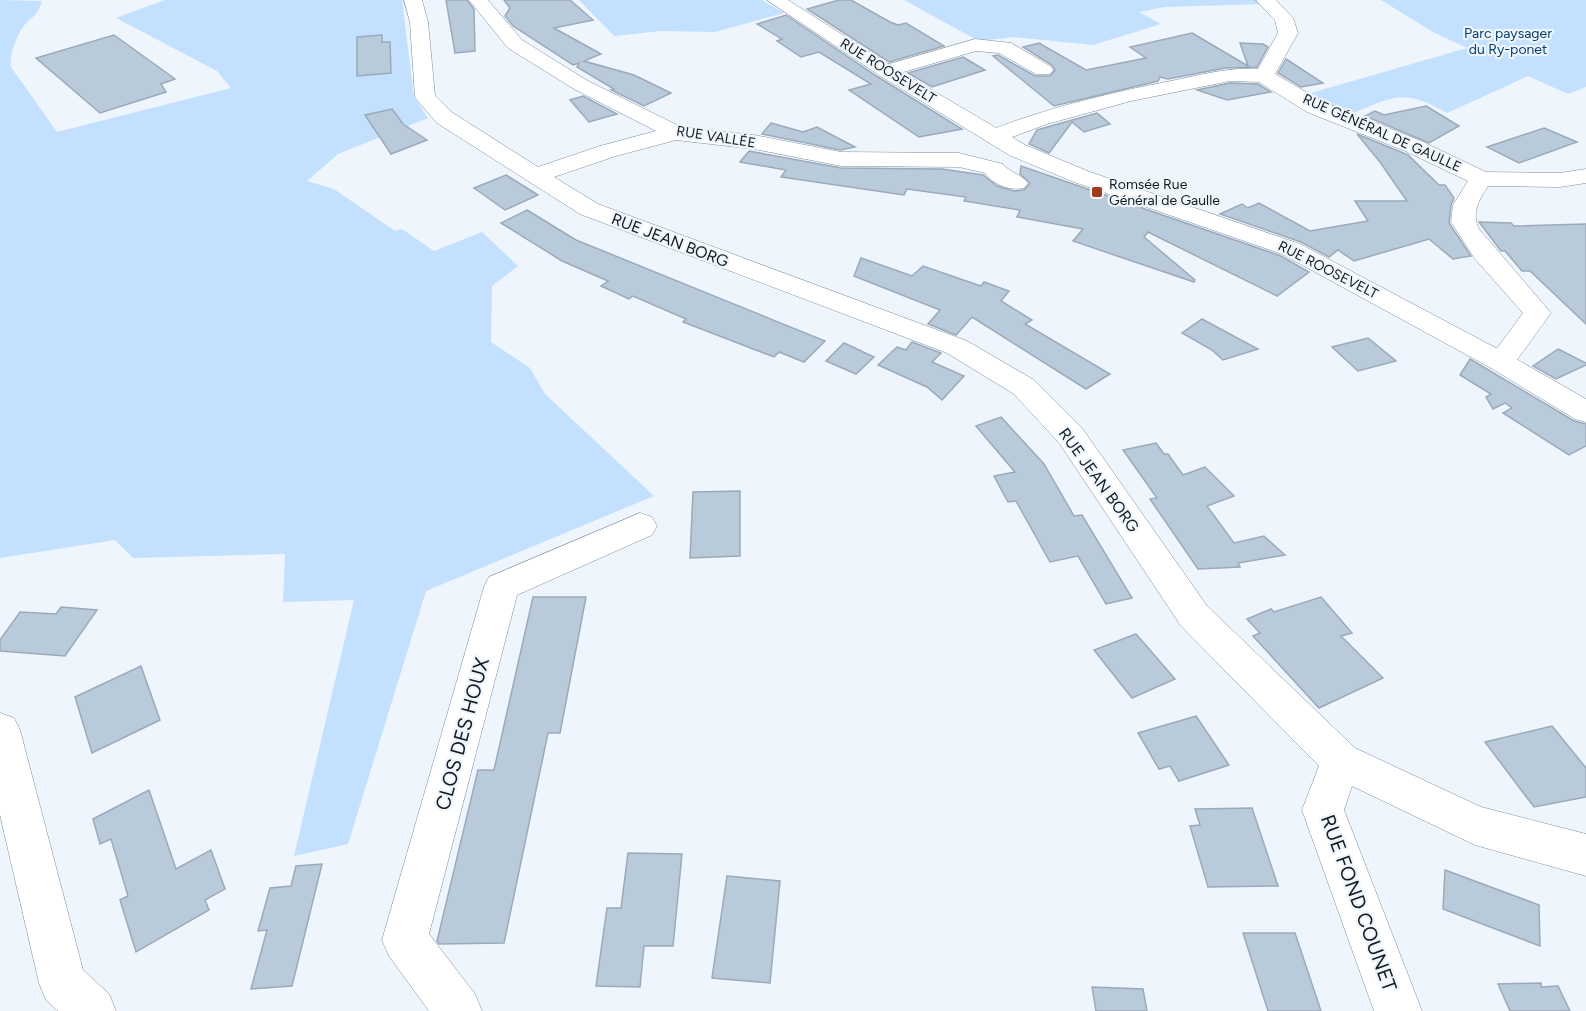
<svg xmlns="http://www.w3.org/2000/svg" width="1586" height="1011" viewBox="0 0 1586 1011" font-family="Figtree,sans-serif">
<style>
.green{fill:#c3e0fe}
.building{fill:#b9cadb;stroke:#9aaaba;stroke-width:1.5}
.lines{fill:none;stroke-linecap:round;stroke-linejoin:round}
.minor-casing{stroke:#7d8d9d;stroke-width:1}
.major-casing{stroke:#7d8d9d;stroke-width:1}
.minor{fill:#fff;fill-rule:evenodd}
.major{fill:#fff;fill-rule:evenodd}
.poi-dot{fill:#a23b17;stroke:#eef5fc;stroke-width:2}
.labels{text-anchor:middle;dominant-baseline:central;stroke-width:4.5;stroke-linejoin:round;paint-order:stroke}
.far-park-label{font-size:14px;fill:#04406d;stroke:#eef5fc}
.far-street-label{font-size:14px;fill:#141a20;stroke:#eef5fc}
.far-poi-label{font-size:14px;fill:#141a20;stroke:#eef5fc;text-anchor:start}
.street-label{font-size:16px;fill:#141a20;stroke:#eef5fc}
.near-street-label{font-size:20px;fill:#141a20;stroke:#eef5fc}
</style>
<rect width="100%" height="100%" fill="#eef5fc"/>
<g class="green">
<path d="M 0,0 L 42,1 C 38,16 32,16 23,27 C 16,37 9,55 11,67 L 57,132 L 231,88 L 217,71 L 116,18 L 165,0 L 402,0 L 414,97 L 428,118 L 338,154 L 307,181 L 334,189 L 395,231 L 402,229 L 434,251 L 482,232 L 518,266 L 492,286 L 491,342 L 530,368 L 545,394 L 654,496 L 426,591 L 348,844 L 294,856 L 354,600 L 283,602 L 285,554 L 133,558 L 115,540 L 0,558 Z"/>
<polygon points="579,0 762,0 784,13 715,32 661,31 614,36"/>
<polygon points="904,0 1263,0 1263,4 1164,7 1139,12 1161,24 1093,45 1014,37 979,41"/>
<path d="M 1381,0 L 1586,0 L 1586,87 L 1568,94 L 1528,76 L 1447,113 C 1404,88 1394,96 1351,114 L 1304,95 L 1467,48 L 1433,32 Z"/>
</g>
<g class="building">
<polygon points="446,0 467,0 474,9 475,51 455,53"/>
<polygon points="504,0 570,0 593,20 554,28 601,54 584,61 634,75 671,93 644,106 611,90 614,89 577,67 579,63 573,65 513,26 505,16 510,8"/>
<polygon points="839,0 851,0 890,22 898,25 906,23 944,46 889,62 807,9"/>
<polygon points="786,15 878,77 962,129 919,137 849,90 871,84 819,52 801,57 777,41 782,39 757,24"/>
<polygon points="1192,33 1248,66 1240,43 1263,44 1268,47 1257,67 1225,68 1168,79 1160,77 1158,81 1054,106 993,56 998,55 1035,76 1050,76 1055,70 1052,65 1023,47 1039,43 1086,70 1146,58 1130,47"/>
<polygon points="114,35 175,79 161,84 166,92 100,113 36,58"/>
<polygon points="382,35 382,42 390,42 391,73 357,76 357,37"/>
<polygon points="963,57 985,70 932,87 908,73"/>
<polygon points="1286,59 1323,83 1301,87 1278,73"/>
<polygon points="1230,83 1258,84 1271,92 1227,100 1197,90"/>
<polygon points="583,96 617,114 589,122 570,100"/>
<polygon points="1426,106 1459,126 1429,143 1365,116 1375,111 1384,115"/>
<polygon points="392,109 403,124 427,140 391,154 365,115"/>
<polygon points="1097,113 1110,124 1084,132 1072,122 1049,153 1029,144 1037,130"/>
<polygon points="771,123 803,132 817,127 855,147 840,150 762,134"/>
<polygon points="1544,128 1577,142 1519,163 1487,147"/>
<polygon points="1357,134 1408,155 1439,185 1445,185 1454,198 1451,205 1449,223 1471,256 1453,259 1429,239 1354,261 1338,250 1329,257 1301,242 1220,214 1242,204 1248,208 1259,203 1310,231 1368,221 1355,201 1407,201 1380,162"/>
<polygon points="749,151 841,168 942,169 983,175 997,186 1014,191 1024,190 1030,183 1020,174 1021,166 1281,256 1309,272 1277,296 1148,232 1144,237 1195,280 1194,282 1073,241 1083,229 1017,217 1020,210 964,201 966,197 907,189 904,195 781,177 786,170 740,162"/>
<polygon points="506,175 538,195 505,210 474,188"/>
<polygon points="527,210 576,240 825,341 804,362 779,352 774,357 683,322 686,319 633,296 629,299 601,286 608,281 562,261 501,223"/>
<polygon points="1479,222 1511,223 1514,226 1586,224 1586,324 1530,271 1522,271 1505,251 1501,251"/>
<polygon points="861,258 912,276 923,266 981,286 984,282 1009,291 1001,301 1032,320 1025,324 1110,374 1086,389 972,317 956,335 928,324 940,310 854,276"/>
<polygon points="1202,319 1258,349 1223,360 1212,350 1182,333"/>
<polygon points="1368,338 1396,361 1358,371 1332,347"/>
<polygon points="912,342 941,353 932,362 964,376 942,400 927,387 878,365 897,347 906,350"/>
<polygon points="844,343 874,357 856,374 826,361"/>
<polygon points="1558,349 1586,363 1586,365 1556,379 1533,366"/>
<polygon points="1470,359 1574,421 1586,424 1586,446 1569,455 1503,413 1512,408 1505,403 1493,409 1486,397 1491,394 1460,375"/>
<polygon points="1001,417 1044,464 1074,516 1082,515 1132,598 1106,604 1078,556 1050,562 1016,501 1008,502 994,476 1015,472 976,426"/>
<polygon points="1156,443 1164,454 1168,454 1183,475 1205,467 1234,496 1207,506 1234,543 1264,536 1285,555 1238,563 1240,567 1198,569 1150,499 1157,498 1123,450"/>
<polygon points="740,491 740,556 690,558 693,492"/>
<polygon points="533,597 586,597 560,733 548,733 504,943 439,944 437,941 478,770 494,770"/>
<polygon points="1321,597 1352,633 1341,636 1383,678 1319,708 1253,636 1260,633 1247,619 1271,609 1274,612"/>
<polygon points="61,607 97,610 65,656 0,651 0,640 20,612 56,614"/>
<polygon points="1136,634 1175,679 1132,698 1094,650"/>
<polygon points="141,666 160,720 92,753 75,697"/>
<polygon points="1196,716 1229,765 1179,781 1170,766 1159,769 1138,733"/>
<polygon points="1552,726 1586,768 1586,797 1534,807 1485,742"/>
<polygon points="149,790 176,869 211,850 225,889 205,900 209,910 136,952 120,900 128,896 111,839 100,844 93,819"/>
<polygon points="1252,808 1278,886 1208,887 1190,826 1200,825 1195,809"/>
<polygon points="628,853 682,854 673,946 644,946 640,987 596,986 607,908 621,908"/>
<polygon points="322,864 292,986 251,989 267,930 258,931 270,888 291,886 296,866"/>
<polygon points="1445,870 1539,905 1540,946 1443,909"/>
<polygon points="727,876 780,881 770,983 712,978"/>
<polygon points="1243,933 1295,933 1321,1011 1268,1011"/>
<polygon points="1541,983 1541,987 1558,986 1570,1011 1510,1011 1498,984"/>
<polygon points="1092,987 1143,989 1147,1011 1096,1011"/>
</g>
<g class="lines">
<defs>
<g id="minor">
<path d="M 404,0 L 422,0 L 428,22 L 435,96 L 453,113 L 538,167 L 600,146 L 656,131 L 574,89 L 508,48 L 469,0 L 488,0 L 522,40 L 588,81 L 681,127 L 754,135 L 841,152 L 959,153 L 1003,164 C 1010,173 1021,174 1028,183 L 1024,188 C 1011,191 993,185 985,173 L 959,167 L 841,166 L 754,149 L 676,140 L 616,156 L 554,177 L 598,204 L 967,341 L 1034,380 L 1082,428 L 1207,606 L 1355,748 L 1481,807 L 1586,834 L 1586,876 L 1475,845 L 1352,786 L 1344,810 L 1422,1011 L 1374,1011 L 1302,810 L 1319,766 L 1181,626 L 1060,444 L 1014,394 L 947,353 L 580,214 L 437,123 L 418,101 L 415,97 L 410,22 Z"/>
<path d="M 1256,0 L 1276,0 L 1293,18 L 1298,33 L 1275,74 L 1323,102 L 1421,141 L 1486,172 L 1560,173 L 1586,169 L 1586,183 L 1560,187 L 1488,186 C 1479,200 1471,213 1479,229 L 1551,313 L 1511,368 L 1501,371 L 1491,368 L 1487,362 L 1523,313 L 1475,259 L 1451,222 L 1453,205 L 1468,181 L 1405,151 L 1307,112 L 1259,82 L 1230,81 L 1131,101 L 1047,124 L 996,143 L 988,141 L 985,136 L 988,131 C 1047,108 1108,93 1171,81 C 1200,75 1228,67 1258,69 L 1278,33 L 1275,20 Z"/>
<polygon points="975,39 1011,43 1050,66 1053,70 1050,74 1036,74 999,53 976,51 886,77 879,75 876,71 879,67"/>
<polygon points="640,513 652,517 657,526 652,535 517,595 429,934 475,994 482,1011 429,1011 389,956 382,940 484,587 489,577"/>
<polygon points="0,713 14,718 20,730 83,970 109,994 116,1011 58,1011 46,1000 39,983 0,815"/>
</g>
<polygon id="major" points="767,0 788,0 893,67 1025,145 1090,172 1300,244 1511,356 1586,399 1586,422 1575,419 1491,368 1282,254 1074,182 1009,155 879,75"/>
</defs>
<use href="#minor" class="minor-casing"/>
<use href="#major" class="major-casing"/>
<use href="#minor" class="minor"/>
<use href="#major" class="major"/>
</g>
<rect class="poi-dot" x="1091" y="186" width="12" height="12" rx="3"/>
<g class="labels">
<g class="far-park-label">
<text x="1508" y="33">Parc paysager<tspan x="1508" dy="16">du Ry-ponet</tspan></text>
</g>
<g class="far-street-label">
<text transform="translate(888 71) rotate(32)">RUE ROOSEVELT</text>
<text transform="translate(1382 133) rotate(24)">RUE GÉNÉRAL DE GAULLE</text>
<text transform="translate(716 137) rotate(9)">RUE VALLÉE</text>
<text transform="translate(1328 270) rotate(27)">RUE ROOSEVELT</text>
</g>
<g class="far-poi-label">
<text x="1109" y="184">Romsée Rue<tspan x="1109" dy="16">Général de Gaulle</tspan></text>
</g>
<g class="street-label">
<text transform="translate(670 240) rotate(21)">RUE JEAN BORG</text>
<text transform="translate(1099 480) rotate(54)">RUE JEAN BORG</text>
</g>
<g class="near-street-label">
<text transform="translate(462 734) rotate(-75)">CLOS DES HOUX</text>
<text transform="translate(1359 903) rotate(70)">RUE FOND COUNET</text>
</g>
</g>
</svg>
